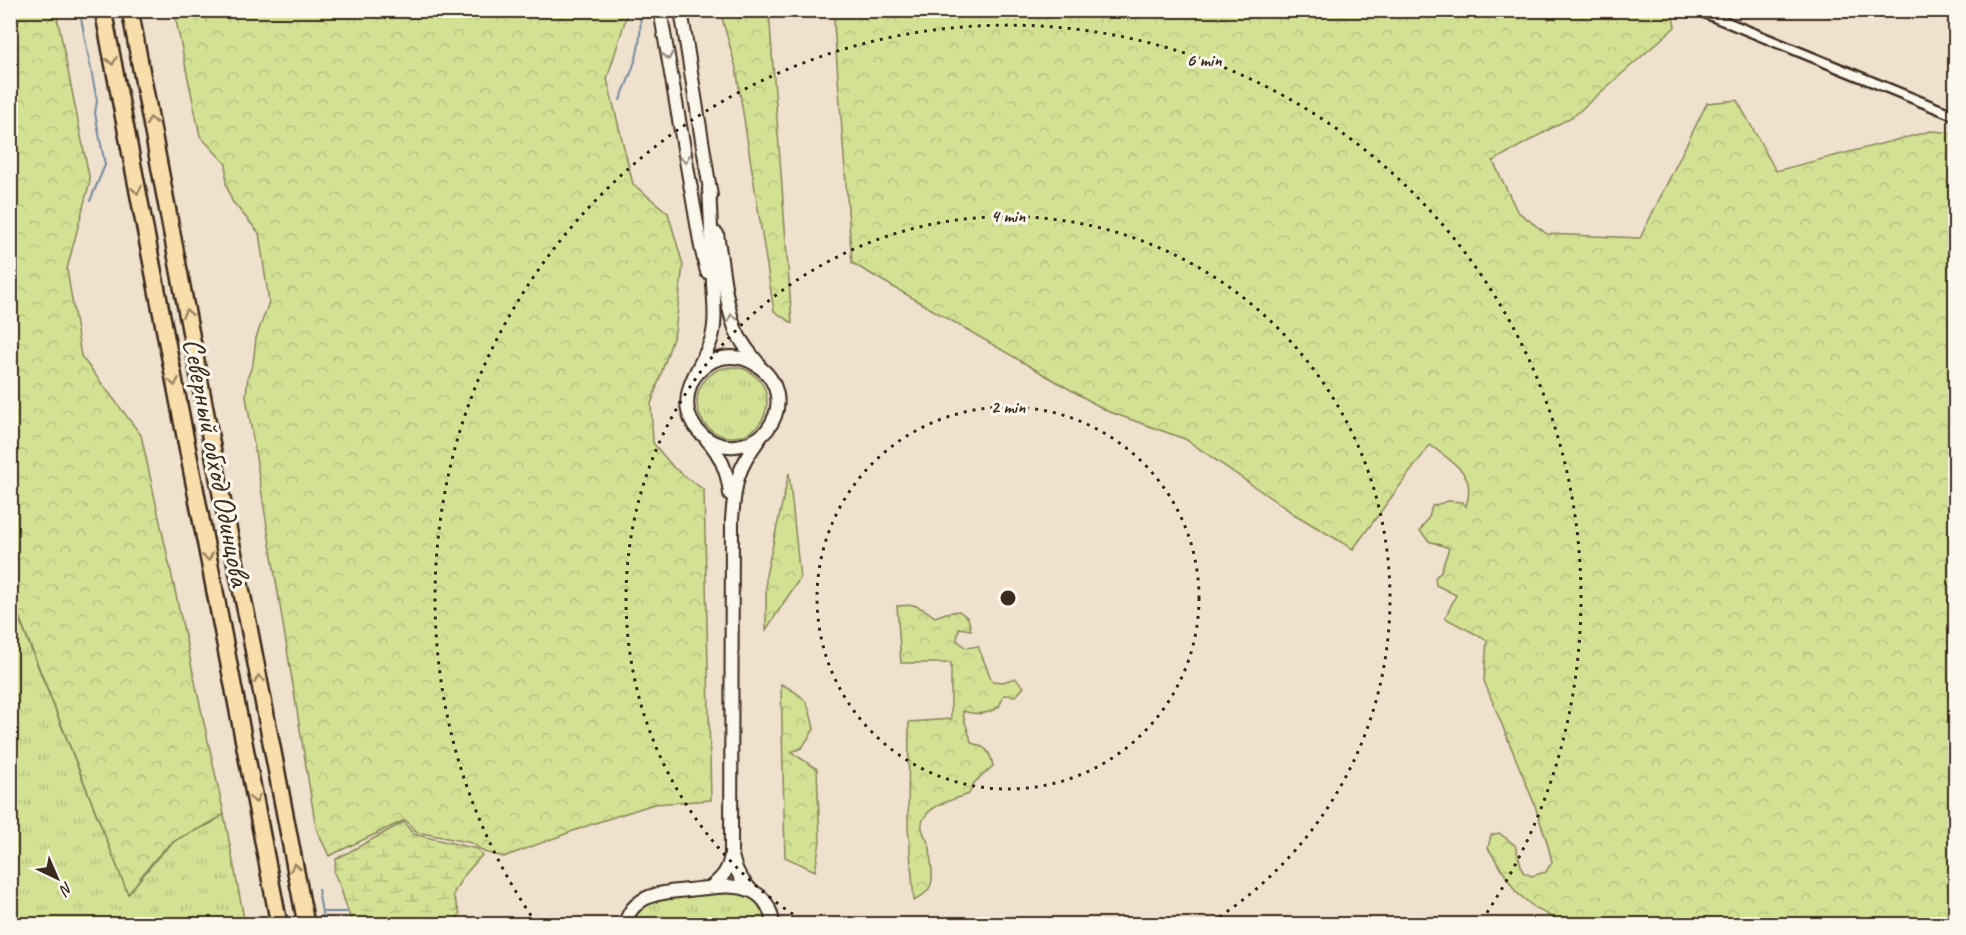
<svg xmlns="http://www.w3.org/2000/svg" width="1966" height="935" viewBox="0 0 1966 935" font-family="Caveat,sans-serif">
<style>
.grass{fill:url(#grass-tufts);stroke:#878659;stroke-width:1.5}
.forest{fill:url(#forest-crowns);stroke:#878659;stroke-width:1.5}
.wetland{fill:url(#wetland-marsh);stroke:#878659;stroke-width:1.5}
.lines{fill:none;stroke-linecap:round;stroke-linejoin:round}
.stream{stroke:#748ba0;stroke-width:2}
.street-casing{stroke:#3b2a1e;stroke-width:13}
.secondary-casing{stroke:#3b2a1e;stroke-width:16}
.highway-casing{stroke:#3b2a1e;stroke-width:20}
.street{stroke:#fbf7ec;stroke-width:8}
.secondary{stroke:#fbf7ec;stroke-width:12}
.highway{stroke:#f9deab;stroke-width:15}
.oneway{stroke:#9b9085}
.oneway2{stroke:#9a8464}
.ring{fill:none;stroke:#3b2a1e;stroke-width:3;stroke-dasharray:3 6}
.labels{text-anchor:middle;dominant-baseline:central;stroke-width:6;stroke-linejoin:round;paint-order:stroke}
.street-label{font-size:30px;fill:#3b2a1e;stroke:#fbf7ec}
.centre{fill:#3b2a1e;stroke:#fbf7ec;stroke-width:3}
.ring-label{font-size:18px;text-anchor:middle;font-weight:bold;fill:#3b2a1e;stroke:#fbf7ec;stroke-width:6;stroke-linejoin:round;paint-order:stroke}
</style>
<defs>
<pattern id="grass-tufts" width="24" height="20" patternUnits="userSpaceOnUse" patternTransform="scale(1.5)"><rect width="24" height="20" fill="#d3e194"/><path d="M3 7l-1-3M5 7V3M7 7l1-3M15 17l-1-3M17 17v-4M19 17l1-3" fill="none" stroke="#b6c17f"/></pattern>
<pattern id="forest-crowns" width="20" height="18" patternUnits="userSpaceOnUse" patternTransform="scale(1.5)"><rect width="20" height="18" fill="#d3e194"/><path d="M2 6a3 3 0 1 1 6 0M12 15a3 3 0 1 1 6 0" fill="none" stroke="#b6c17f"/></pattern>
<pattern id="wetland-marsh" width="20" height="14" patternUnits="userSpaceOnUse" patternTransform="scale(1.5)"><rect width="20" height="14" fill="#d3e194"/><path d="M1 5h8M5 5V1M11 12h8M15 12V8" fill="none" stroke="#b6c17f"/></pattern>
</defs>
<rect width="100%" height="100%" fill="#efe1cd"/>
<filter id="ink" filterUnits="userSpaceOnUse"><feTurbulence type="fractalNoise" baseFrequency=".0167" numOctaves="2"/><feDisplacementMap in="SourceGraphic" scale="12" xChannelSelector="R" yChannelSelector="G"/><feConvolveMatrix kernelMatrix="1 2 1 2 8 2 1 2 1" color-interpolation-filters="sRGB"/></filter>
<g filter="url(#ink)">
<g class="grass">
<circle cx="732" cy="402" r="35"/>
<polygon points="10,596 128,894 159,856 177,839 210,824 224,814 245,924 11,924"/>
<path d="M 732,890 C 758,897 760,900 768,924 L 630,924 L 638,909 L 657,899 Z"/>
</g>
<g class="forest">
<path d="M 10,11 L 56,11 L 90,181 L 67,269 L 81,356 L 141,435 L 224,814 C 209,825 194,830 178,839 C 159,849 141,878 128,894 L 11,596 Z"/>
<polygon points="174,11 625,11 626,18 607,79 633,184 668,213 683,265 675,332 651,404 653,443 674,468 704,490 711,800 654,804 592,824 504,857 484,852 472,843 417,832 405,820 329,856 316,828 246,396 248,376 253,364 256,338 269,302 259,233 232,201 226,184 226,164 200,136"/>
<polygon points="720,11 769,11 792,323 774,311 736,68"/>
<path d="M 833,11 L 1672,11 L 1675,27 L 1575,115 L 1493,161 L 1517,211 L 1547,234 L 1640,238 L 1707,103 L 1737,100 L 1776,171 L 1931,131 L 1955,133 L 1955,924 L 1564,924 L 1535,908 L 1516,892 L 1488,848 L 1491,835 L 1499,833 L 1515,845 L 1523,872 L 1531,876 L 1546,872 L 1552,862 L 1547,842 L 1534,803 L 1484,681 L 1487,640 L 1445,618 L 1456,595 L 1436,585 L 1435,578 L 1441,571 L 1449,548 L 1429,541 L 1420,531 L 1429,517 L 1432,506 L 1448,501 L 1462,502 L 1466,506 C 1477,474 1454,463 1430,445 L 1353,549 L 1294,514 L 1185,439 L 1107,411 L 852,263 Z"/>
<polygon points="789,473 800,578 766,630 766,575"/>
<path d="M 914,605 L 925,610 L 935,617 L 946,613 L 959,611 L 968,618 L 971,630 L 959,628 L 957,640 L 966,648 L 978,646 L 992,681 L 1003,682 L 1015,678 L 1024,687 L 1016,696 L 1004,695 L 999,707 C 985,715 978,715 963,711 C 963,723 970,731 971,743 C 987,747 990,751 993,766 L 974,783 L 969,794 C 956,799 936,803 927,814 C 915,827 927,836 930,848 C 931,853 930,858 931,862 C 934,883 933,890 914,901 L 908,826 L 909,722 L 951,719 L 951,663 L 901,663 L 897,606 Z"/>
<path d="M 781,684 C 807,697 808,701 814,729 L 802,748 L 791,752 L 817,769 L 820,841 L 815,871 L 785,857 Z"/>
</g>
<polygon class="wetland" points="404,822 413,834 477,849 482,855 462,878 453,895 460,914 454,924 352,924 340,886 334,873 336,859"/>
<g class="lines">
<g class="stream">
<polyline points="82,10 81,18 97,101 95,113 105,165 90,201"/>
<path d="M 620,100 C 634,66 643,48 640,10"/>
<polyline points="318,889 324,924"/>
<polyline points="323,912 347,912"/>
</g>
<defs>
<polyline id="street" points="1697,10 1956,116"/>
<g id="secondary">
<polyline points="660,10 701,247 707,272"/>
<polyline points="681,10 711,196"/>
<path d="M 717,234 C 722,262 725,302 735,328 C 740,341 749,352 758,363"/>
<path d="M 692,381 C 727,324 806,380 767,430 C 759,439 747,445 735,446 C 714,448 693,433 688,411 C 683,386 702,365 710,343 C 717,326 714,303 713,284 C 712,253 711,221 709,189"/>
<path d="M 707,440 C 721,455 728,474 730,494"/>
<path d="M 732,855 C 735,870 740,878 750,889"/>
<path d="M 711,887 C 723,877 729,870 731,854 L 732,519 C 735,482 737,469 760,438"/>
<path d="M 625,924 C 627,917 630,910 636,905 C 650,892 671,892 689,890 C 724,886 767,877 773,924"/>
</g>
<g id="highway">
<polyline points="103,10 279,924"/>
<polyline points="130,10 221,494 248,622 306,924"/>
</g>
</defs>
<use href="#street" class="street-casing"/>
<use href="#secondary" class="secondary-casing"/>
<use href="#highway" class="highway-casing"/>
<use href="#street" class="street"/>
<use href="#secondary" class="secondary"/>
<use href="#highway" class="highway"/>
</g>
<defs><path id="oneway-chevron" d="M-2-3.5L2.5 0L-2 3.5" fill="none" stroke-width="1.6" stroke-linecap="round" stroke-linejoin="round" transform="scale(1.5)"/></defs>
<g class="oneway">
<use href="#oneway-chevron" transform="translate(668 56) rotate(81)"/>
<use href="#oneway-chevron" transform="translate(685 159) rotate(80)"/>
<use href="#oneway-chevron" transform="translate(732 318) rotate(-105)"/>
</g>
<g class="oneway2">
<use href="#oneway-chevron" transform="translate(112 61) rotate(79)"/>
<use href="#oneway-chevron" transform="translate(151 121) rotate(-101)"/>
<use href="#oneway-chevron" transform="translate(137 190) rotate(79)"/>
<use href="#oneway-chevron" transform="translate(187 313) rotate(-100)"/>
<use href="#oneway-chevron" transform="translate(174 382) rotate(79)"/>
<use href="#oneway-chevron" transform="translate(208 557) rotate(79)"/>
<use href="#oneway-chevron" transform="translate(259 679) rotate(-101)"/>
<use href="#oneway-chevron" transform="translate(255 799) rotate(79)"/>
<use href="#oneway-chevron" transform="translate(295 867) rotate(-101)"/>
</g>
</g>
<g class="ring">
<circle cx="1008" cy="598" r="191"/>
<path d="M808 924A382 382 0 1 1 1208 924"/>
<path d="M536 923A573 573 0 1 1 1480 923"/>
</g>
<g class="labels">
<g class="street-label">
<text transform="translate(217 462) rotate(79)">Северный обход Одинцова</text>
</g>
</g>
<circle cx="1008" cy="598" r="9" class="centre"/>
<g class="ring-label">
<text x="1204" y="66">6 min</text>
<text x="1008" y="222">4 min</text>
<text x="1008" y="413">2 min</text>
</g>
<rect width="1966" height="935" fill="none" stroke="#fbf7ec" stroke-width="36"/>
<rect x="18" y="18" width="1930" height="899" fill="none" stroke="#3b2a1e" stroke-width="2" filter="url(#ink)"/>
<g transform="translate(57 878) rotate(136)" stroke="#fbf7ec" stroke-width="4.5" paint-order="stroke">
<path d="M0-4.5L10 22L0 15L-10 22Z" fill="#3b2a1e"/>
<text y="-9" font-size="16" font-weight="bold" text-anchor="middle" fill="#3b2a1e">N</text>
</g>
</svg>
